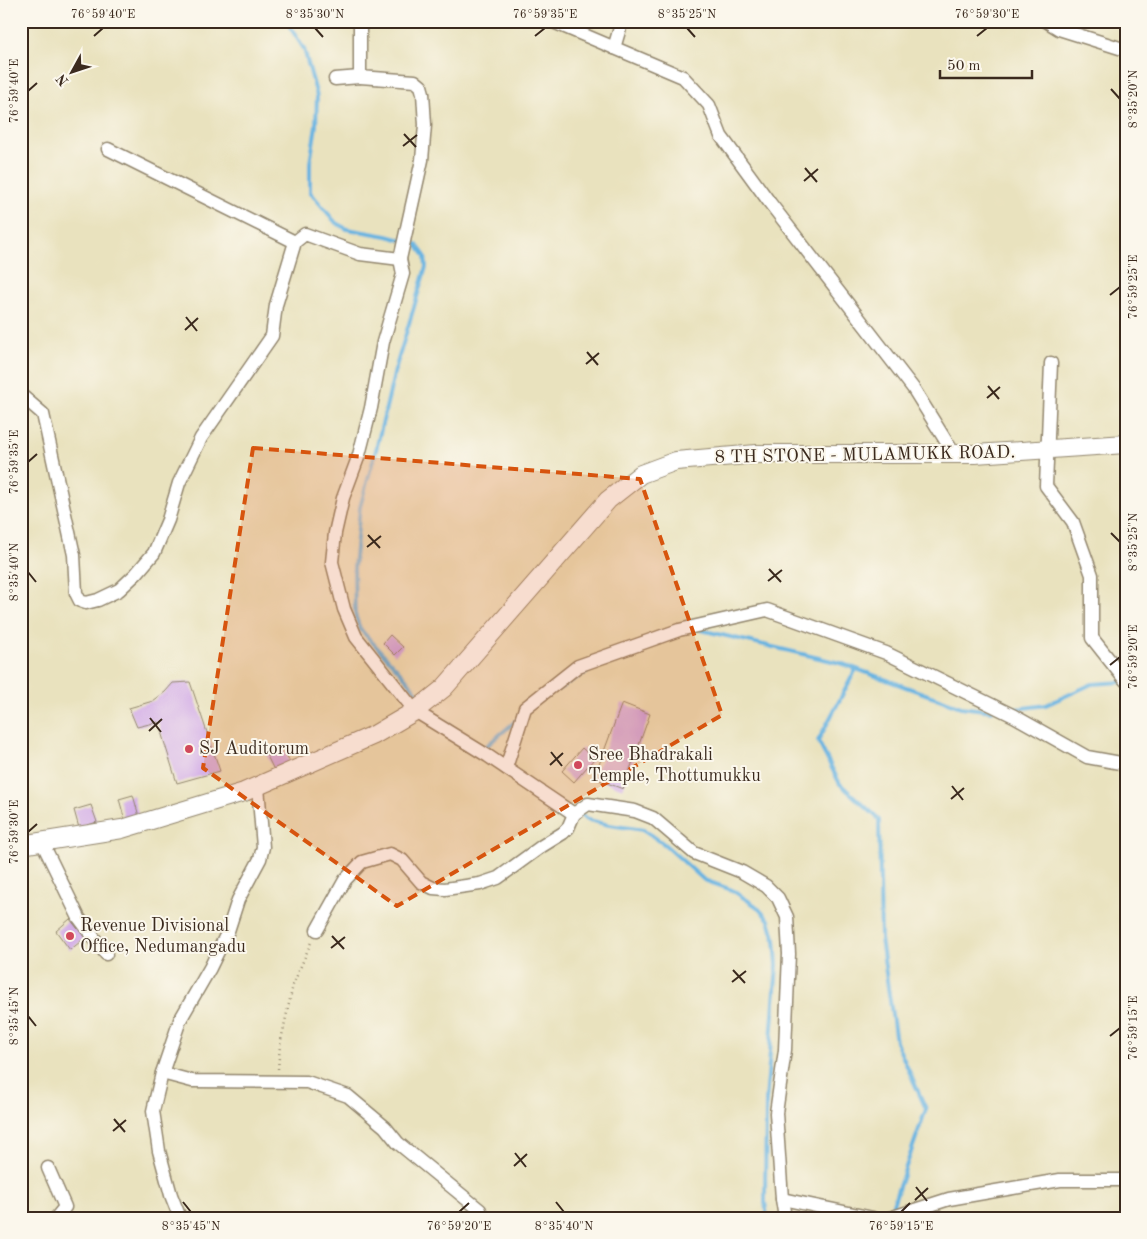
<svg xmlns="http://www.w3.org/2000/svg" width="1147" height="1239" viewBox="0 0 1147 1239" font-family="'Old Standard TT',serif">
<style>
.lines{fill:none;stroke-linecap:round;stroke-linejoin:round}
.stream{stroke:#69b4e1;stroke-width:4}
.building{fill:#cea4e6}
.minor-casing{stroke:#92866e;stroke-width:15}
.secondary-casing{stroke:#92866e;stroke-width:20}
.path{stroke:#92866e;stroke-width:2.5;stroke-dasharray:1 4;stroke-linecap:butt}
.minor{stroke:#fff;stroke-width:12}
.secondary{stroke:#fff;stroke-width:18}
.marked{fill:#d7540e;fill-opacity:0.2;stroke:#d7540e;stroke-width:4;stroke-dasharray:10 6;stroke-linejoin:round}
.ticks{fill:none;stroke:#3b2a1e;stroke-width:2}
.poi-dot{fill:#d1495b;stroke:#fbf7ec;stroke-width:2}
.labels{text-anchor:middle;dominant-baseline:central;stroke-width:4;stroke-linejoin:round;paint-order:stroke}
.street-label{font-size:18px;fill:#3b2a1e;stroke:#fbf7ec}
.poi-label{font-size:18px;fill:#3b2a1e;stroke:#fbf7ec;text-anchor:start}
.neatline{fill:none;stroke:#3b2a1e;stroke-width:2}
.ticks-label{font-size:12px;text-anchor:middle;fill:#3b2a1e}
</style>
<rect width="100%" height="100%" fill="#fbf7ec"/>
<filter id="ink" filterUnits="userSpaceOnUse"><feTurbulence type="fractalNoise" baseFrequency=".02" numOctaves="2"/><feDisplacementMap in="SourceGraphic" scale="10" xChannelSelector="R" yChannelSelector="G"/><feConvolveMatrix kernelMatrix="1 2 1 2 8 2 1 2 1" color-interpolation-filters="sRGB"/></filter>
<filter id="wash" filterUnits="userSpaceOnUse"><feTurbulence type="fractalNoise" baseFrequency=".0096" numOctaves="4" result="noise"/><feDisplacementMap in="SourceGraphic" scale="20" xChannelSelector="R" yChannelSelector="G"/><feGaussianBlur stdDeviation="1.12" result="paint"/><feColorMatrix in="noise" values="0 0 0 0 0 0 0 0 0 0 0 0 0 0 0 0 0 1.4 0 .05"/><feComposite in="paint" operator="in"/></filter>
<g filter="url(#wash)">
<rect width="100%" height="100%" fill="#e9e2be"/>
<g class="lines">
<g class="stream">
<polyline points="286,21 304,49 317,96 316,126 310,163 310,192 336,223 347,229 387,236 416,244 425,256 426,267 395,370 375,454 360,507 354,568 355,614 360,629 402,674 422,698"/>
<polyline points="701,630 840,663 961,707 992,711"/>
<polyline points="856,669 818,741 840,784 879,819 881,939 896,1042 926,1109 893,1204 897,1213"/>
<polyline points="558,689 597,665"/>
<polyline points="428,706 436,716 450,726"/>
<polyline points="1009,710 1046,705 1092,684 1122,682"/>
<polyline points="484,748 517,720"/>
<polyline points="580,814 585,819 609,825 644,830 664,844 704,880 732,890 756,906 769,920 775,940 777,965 766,1101 765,1202 767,1218"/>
</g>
</g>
<g id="blocks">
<g class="building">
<polygon points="390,635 403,647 395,655 383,643"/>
<polygon points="190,682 220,771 177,783 158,722 137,727 129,708 153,701 165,692 173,683"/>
<polygon points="622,703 650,714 623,789 594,778"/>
<polygon points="282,746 292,766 276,774 266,754"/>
<polygon points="582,748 594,759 574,782 562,771"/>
<polygon points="133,795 140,820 126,824 119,799"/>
<polygon points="91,805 97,822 79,828 74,810"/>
<polygon points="70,919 85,938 70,950 56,931"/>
</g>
</g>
</g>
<g filter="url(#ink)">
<use href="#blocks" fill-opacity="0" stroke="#92866e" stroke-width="1"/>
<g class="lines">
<defs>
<g id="minor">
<polyline points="360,21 360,77 415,81 421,86 423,93 425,125 422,160 400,259 403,274 383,342 371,408 359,455 343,498 335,533 332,562 344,609 356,637 415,711 488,756 574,814"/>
<polyline points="551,21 683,77 709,105 721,136 770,203 913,388 954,454"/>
<polyline points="1046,21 1059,29 1126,50"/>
<polyline points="614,48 622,21"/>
<polyline points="335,79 360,77"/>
<polyline points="108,149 295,242"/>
<polyline points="1051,363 1046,486 1073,522 1092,575 1092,638 1126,681"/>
<polyline points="21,395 43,414 74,555 76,593 80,601 86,603 98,600 119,590 136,574 154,553 168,520 179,483 201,438 272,336 276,305 295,242 305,234 360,254 400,259"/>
<polyline points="506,768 525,708 578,666 679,630 767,610 886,653 1014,716 1087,757 1126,764"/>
<polyline points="258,787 263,847 260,859 238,900 228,931 210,968 180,1020 162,1073 192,1081 307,1082 348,1096 385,1127 398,1143 480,1210 482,1218"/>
<polyline points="574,814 588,804 635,811 653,818 694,853 742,872 766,886 778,898 787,917 789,954 785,1050 776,1113 782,1199 785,1218"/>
<polyline points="42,842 79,918 106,954"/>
<polyline points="317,930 345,880 362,862 390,854 402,860 421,882 433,888 445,889 480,884 498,878 542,846 563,833 568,828 574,814"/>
<polyline points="162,1073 153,1111 159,1151 171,1195 180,1218"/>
<polyline points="48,1168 65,1207 56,1218"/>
<polyline points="782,1199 873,1218"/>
<polyline points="890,1218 949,1199 1060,1180 1126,1180"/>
</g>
<polyline id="secondary" points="21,845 122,829 244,792 374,735 415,711 444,688 608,500 641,474 676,461 757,454 975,454 1126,444"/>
</defs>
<use href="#minor" class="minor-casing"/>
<use href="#secondary" class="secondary-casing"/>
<polyline class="path" points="278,1069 280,1045 293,985 312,940"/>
<use href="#minor" class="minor"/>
<use href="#secondary" class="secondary"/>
</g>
</g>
<path class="marked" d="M 253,448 L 640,479 L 722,715 L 397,906 L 203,768 Z"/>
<path class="ticks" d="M 315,28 L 323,37M 687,28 L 695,37M 94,36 L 103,28M 535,36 L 545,28M 977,36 L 987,28M 1111,89 L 1120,99M 28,91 L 37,83M 404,134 L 416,147M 403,146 L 417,135M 805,168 L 817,182M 804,181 L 818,169M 1110,295 L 1120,287M 186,317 L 197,331M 185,330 L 198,318M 587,352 L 598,365M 586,364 L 599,353M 988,386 L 999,399M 987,398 L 1000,387M 28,462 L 37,454M 1111,533 L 1120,542M 368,535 L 380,548M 367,547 L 381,536M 769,569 L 781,582M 28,572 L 36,582M 768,581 L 782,570M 1110,665 L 1120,657M 150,718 L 161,732M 149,731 L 162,719M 551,752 L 562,766M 550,765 L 563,753M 952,786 L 963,800M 951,799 L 964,788M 28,832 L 37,824M 332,936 L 344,949M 331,948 L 345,937M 733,970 L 745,983M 732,982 L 746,971M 28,1016 L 36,1026M 1110,1036 L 1120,1028M 114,1119 L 125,1132M 113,1131 L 126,1120M 515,1153 L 526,1167M 514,1166 L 527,1154M 916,1187 L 927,1201M 915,1200 L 928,1188M 183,1202 L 191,1212M 556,1202 L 564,1212M 459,1212 L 469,1203M 901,1212 L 910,1203"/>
<g class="poi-dot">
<circle cx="189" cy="749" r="5"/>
<circle cx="578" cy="765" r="5"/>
<circle cx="70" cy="936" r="5"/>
</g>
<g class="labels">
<g class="street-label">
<text transform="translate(865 455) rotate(-1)">8 TH STONE - MULAMUKK ROAD.</text>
</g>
<g class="poi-label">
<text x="199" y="749">SJ Auditorum</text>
<text x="588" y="755">Sree Bhadrakali<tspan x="588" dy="21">Temple, Thottumukku</tspan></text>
<text x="80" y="926">Revenue Divisional<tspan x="80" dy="21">Office, Nedumangadu</tspan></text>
</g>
</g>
<rect width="1147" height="1239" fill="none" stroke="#fbf7ec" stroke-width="55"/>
<g transform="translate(72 72) rotate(230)" stroke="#fbf7ec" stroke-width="4" paint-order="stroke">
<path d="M0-4L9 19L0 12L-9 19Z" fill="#3b2a1e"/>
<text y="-8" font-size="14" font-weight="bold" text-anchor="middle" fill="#3b2a1e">N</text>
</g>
<path d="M940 70v8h92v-8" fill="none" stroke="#3b2a1e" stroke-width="2.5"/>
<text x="947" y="70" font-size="15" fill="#3b2a1e" stroke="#fbf7ec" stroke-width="4" paint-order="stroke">50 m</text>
<rect x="28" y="28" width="1092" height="1184" class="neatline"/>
<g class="ticks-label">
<text x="103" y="18">76°59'40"E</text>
<text x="315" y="18">8°35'30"N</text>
<text x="545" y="18">76°59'35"E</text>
<text x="687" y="18">8°35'25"N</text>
<text x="987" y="18">76°59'30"E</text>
<text transform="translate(14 91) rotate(-90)" y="4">76°59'40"E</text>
<text transform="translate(1133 99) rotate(-90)" y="4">8°35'20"N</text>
<text transform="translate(1133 287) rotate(-90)" y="4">76°59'25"E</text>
<text transform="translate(14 462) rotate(-90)" y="4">76°59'35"E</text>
<text transform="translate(1133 542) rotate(-90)" y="4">8°35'25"N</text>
<text transform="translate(14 572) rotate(-90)" y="4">8°35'40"N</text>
<text transform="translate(1133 657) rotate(-90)" y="4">76°59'20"E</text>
<text transform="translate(14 832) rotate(-90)" y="4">76°59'30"E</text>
<text transform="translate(14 1016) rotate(-90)" y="4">8°35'45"N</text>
<text transform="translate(1133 1028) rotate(-90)" y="4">76°59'15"E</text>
<text x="191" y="1230">8°35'45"N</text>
<text x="459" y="1230">76°59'20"E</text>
<text x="564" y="1230">8°35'40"N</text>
<text x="901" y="1230">76°59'15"E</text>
</g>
</svg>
